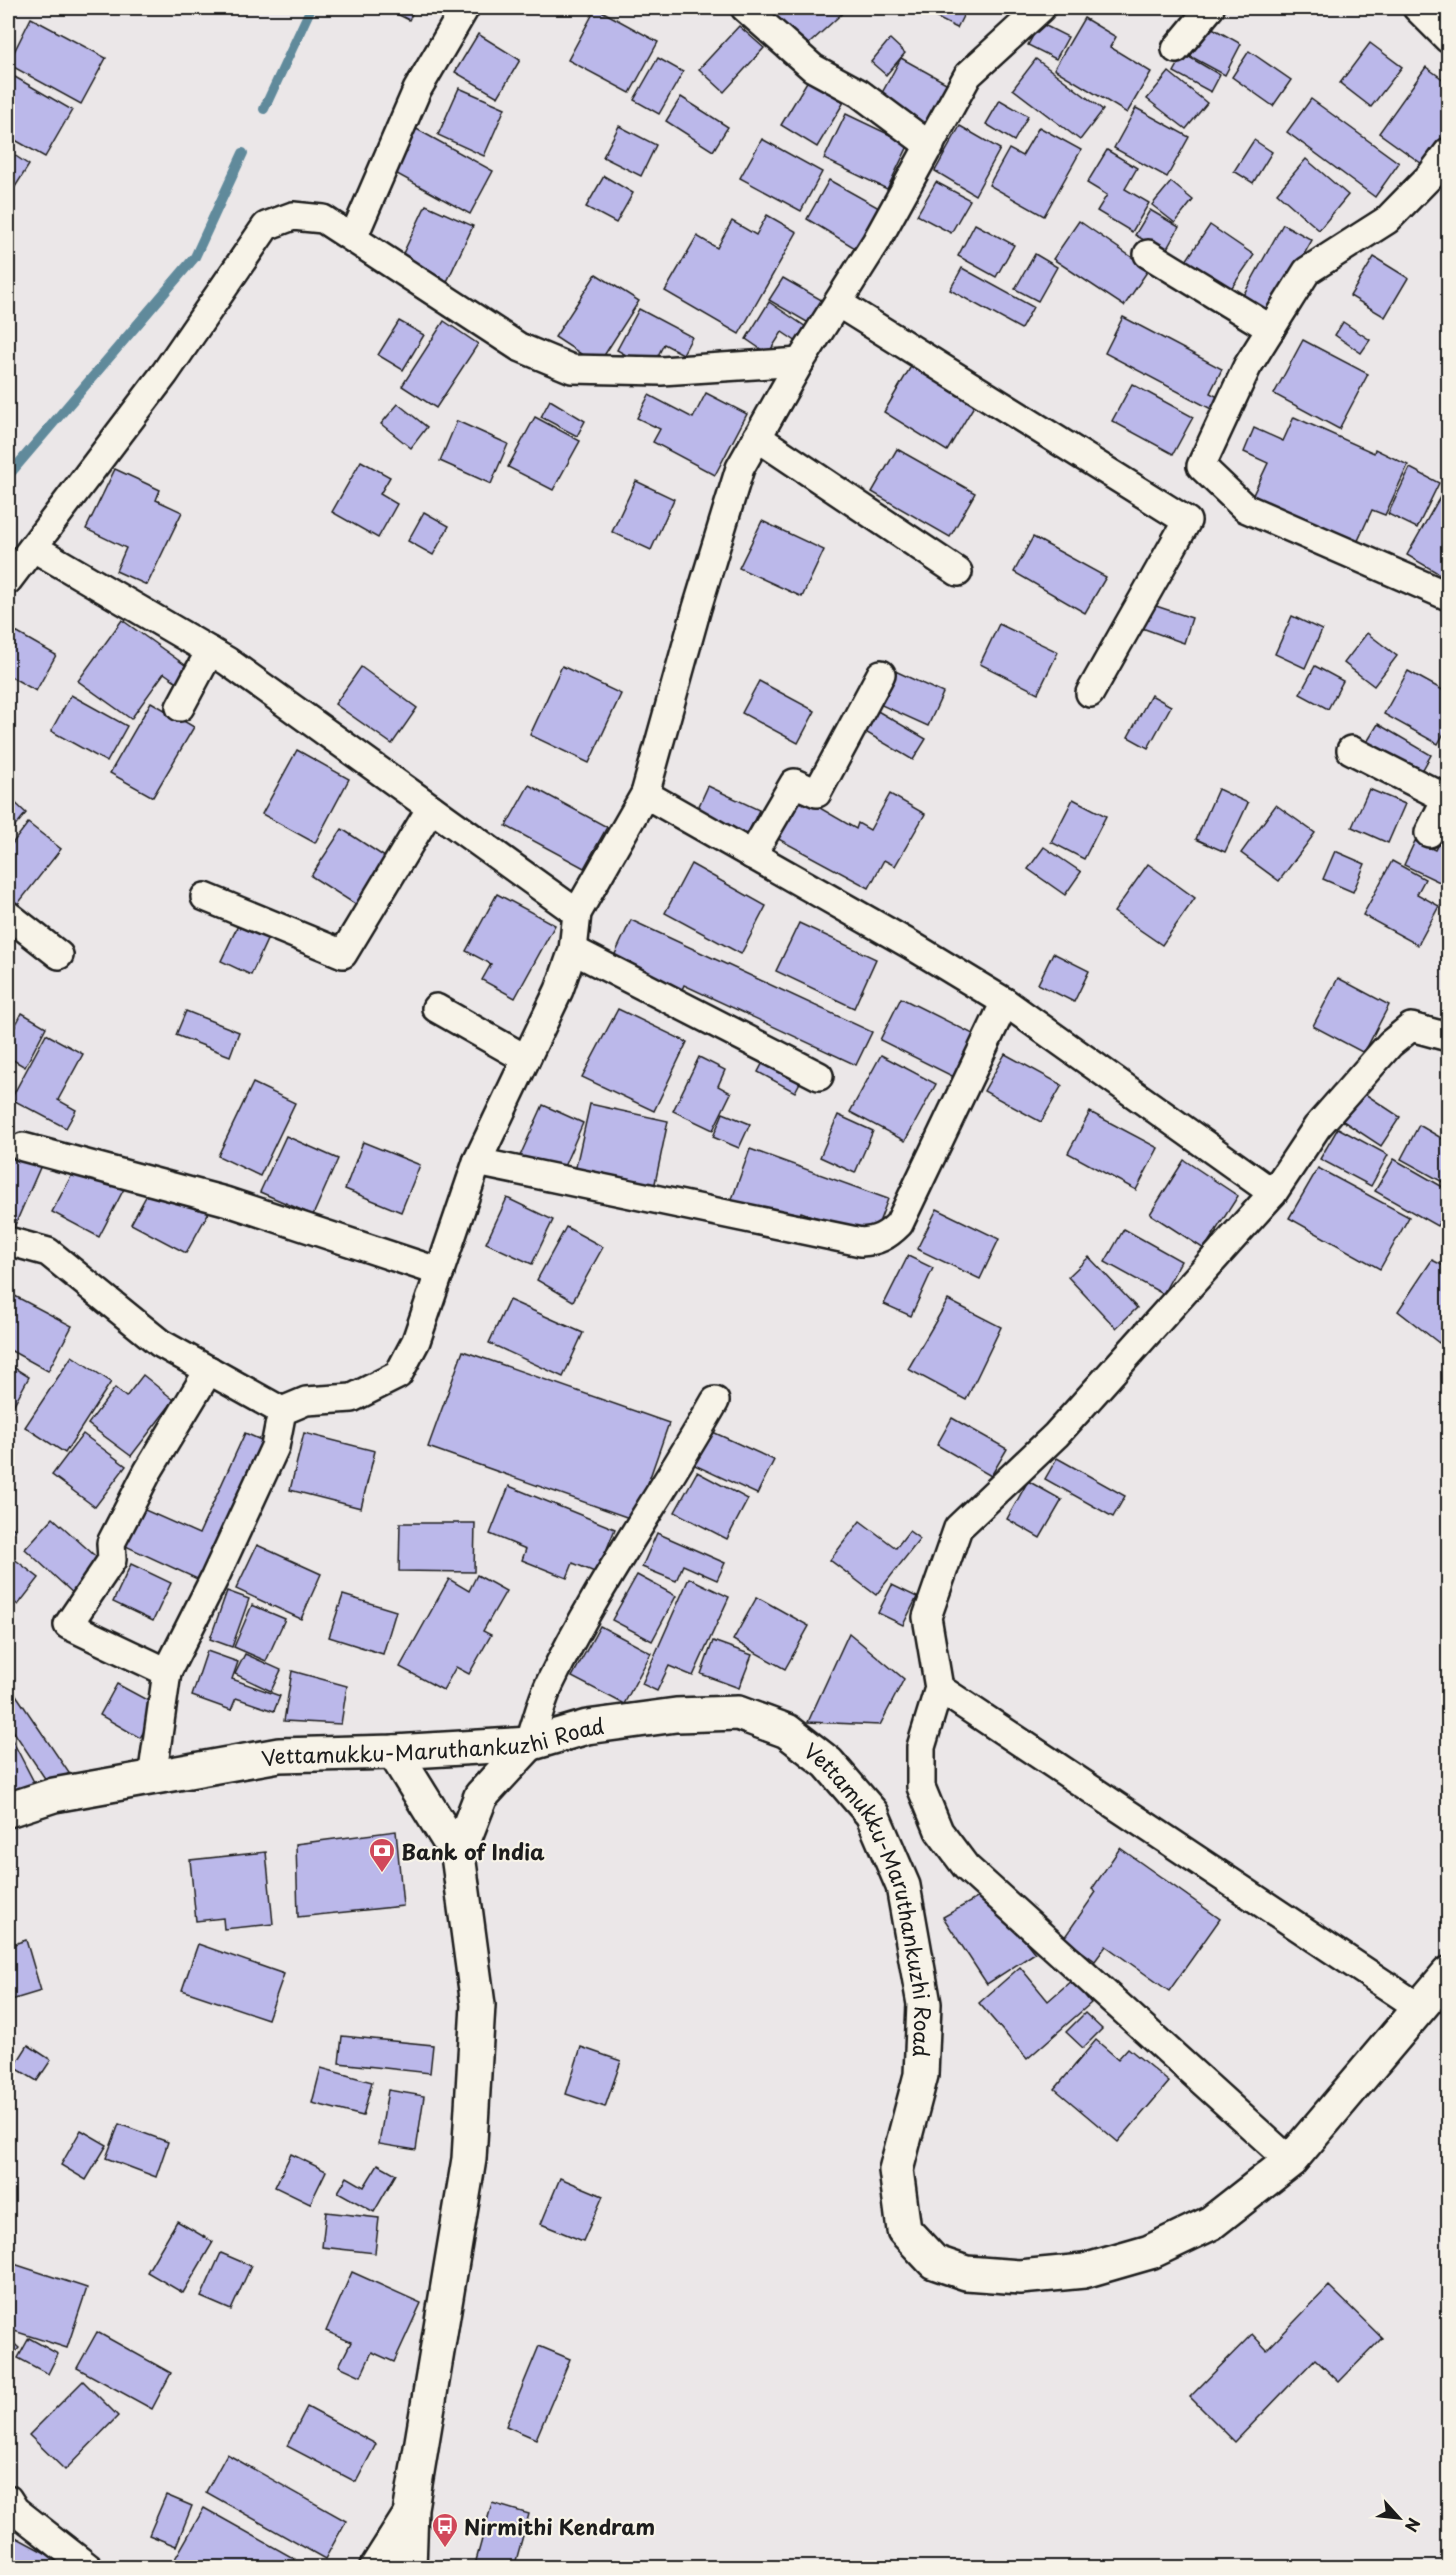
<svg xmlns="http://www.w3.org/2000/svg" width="1456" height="2575" viewBox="0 0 1456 2575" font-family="'Playpen Sans',sans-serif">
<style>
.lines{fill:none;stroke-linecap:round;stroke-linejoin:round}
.stream{stroke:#618a9b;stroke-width:10}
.building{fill:#bbb8ea;stroke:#1c1c1c;stroke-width:1.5}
.street-casing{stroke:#1c1c1c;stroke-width:32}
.secondary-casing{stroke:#1c1c1c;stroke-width:38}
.street{stroke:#f7f3e8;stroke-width:27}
.secondary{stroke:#f7f3e8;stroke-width:33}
.labels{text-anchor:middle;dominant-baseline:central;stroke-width:4.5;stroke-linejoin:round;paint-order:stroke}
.street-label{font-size:21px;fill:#1c1c1c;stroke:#f7f3e8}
.poi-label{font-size:21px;font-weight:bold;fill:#1c1c1c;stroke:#f7f3e8;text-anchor:start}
</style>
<rect width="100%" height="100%" fill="#ebe7e8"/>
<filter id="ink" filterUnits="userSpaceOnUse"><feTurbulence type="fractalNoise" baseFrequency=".0167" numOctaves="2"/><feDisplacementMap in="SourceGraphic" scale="12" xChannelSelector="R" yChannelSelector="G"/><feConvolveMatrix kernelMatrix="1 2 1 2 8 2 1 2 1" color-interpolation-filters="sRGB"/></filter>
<g filter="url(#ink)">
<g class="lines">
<g class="stream">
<polyline points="264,109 311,8"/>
<polyline points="8,476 195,257 243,153"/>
</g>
</g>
<g class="building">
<polygon points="385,8 415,8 409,20"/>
<polygon points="596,8 658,42 630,93 568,60"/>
<polygon points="759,8 848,8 800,52"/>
<polygon points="925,8 967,8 957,28 923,11"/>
<polygon points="31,18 106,58 81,104 8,64"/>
<polygon points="1084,18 1116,37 1110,47 1151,72 1127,113 1054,69"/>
<polygon points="1040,23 1068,37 1056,59 1028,45"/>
<polygon points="1207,25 1241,44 1225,75 1190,56"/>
<polygon points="739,26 764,48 724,92 699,69"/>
<polygon points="478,34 520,60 498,97 455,72"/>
<polygon points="890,39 905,53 886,75 871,62"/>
<polygon points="1370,43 1402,67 1371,107 1340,83"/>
<polygon points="1249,51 1291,80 1273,106 1232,77"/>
<polygon points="1184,54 1220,75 1211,92 1174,72"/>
<polygon points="658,58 683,72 659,114 634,100"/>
<polygon points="901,58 957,89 932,135 876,104"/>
<polygon points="1036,59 1103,110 1080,140 1013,89"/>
<polygon points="1426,67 1448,83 1448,134 1425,166 1379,133"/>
<polygon points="1169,72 1207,103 1186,129 1147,99"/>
<polygon points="8,73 72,110 45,157 8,136"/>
<polygon points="808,80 844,102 817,147 781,125"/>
<polygon points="459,88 505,108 484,156 438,135"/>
<polygon points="681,97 728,127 713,151 666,121"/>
<polygon points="1311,99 1399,163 1375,197 1287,132"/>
<polygon points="1000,100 1028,116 1014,141 986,124"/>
<polygon points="1136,108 1189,137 1167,177 1114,148"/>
<polygon points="846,114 909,144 887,189 824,159"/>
<polygon points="411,126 493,171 470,214 388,169"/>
<polygon points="619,126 656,145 641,176 603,157"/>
<polygon points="960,126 1000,149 975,195 935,171"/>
<polygon points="1039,127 1081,150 1044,216 989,185 1009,149 1022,156"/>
<polygon points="762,139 822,172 801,211 740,178"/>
<polygon points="1254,140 1272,152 1253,183 1234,171"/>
<polygon points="1107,150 1137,168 1125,189 1149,203 1132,232 1097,211 1107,195 1087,183"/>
<polygon points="8,151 29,165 8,198"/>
<polygon points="1306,159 1348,195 1319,230 1277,193"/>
<polygon points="604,176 633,193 616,223 586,207"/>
<polygon points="829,180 888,213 865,254 807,219"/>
<polygon points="936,182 970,200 951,233 917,215"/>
<polygon points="1171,182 1193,200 1175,223 1152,205"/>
<polygon points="426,205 473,226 445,286 398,264"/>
<polygon points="1150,210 1179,227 1165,252 1135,235"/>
<polygon points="767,215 797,232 739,334 665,291 697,236 717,248 732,221 756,235"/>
<polygon points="1079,221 1149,269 1124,306 1053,259"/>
<polygon points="975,224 1014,245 996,277 958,256"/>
<polygon points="1283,224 1312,240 1269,317 1240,301"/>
<polygon points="1210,225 1254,255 1228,293 1184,264"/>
<polygon points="1035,254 1057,267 1038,301 1015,289"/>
<polygon points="1374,257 1408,278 1385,317 1350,296"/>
<polygon points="962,268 1033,307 1021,329 950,290"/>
<polygon points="596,274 639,301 598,365 555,337"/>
<polygon points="783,278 832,306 819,329 769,300"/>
<polygon points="769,302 809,329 800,344 782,332 768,354 746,339"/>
<polygon points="639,309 692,337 683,354 664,344 651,369 617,350"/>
<polygon points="1123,317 1222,369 1210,393 1220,398 1213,410 1105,353"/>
<polygon points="399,321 424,335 403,370 378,355"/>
<polygon points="444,321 478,344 436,408 402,386"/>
<polygon points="1343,322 1370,340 1361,353 1335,335"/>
<polygon points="1303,340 1368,374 1339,429 1274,394"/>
<polygon points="913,363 977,401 947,451 884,412"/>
<polygon points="1132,384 1193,417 1173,454 1112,421"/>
<polygon points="706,393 747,414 715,475 653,442 660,429 637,418 649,395 693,418"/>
<polygon points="550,400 585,421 577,436 541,417"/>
<polygon points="398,404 427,427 411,448 381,424"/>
<polygon points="535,417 580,441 553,490 508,467"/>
<polygon points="1294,417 1374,453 1375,449 1408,465 1385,515 1372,510 1356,545 1252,497 1268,463 1244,452 1254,428 1283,441"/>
<polygon points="457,421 508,444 491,484 440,461"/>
<polygon points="897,449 975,493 950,537 872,492"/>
<polygon points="361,461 390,477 380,494 397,504 378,538 332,512"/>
<polygon points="1410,468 1439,483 1417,528 1388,514"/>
<polygon points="115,469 160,490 156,500 182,512 147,585 116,571 126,548 86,529"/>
<polygon points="636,481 674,499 651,550 612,532"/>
<polygon points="1448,483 1448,579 1407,555"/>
<polygon points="424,512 449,526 433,555 408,541"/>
<polygon points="762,521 824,550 802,597 739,568"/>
<polygon points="1033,537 1106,577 1085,613 1014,572"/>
<polygon points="1150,604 1192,618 1184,643 1142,628"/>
<polygon points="8,615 14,619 8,629"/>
<polygon points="1292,616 1322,630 1305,668 1275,654"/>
<polygon points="122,620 192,670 181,685 164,673 131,719 78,681"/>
<polygon points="999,624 1058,652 1038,693 980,664"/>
<polygon points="14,631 56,655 36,691 8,675 8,643"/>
<polygon points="1367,633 1397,656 1374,686 1344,663"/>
<polygon points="562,666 621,694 589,763 530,735"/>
<polygon points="1315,666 1343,681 1328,709 1300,694"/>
<polygon points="361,667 417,708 392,744 335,704"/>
<polygon points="893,670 943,693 928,726 877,703"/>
<polygon points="1408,671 1448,693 1448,726 1438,744 1384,714"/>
<polygon points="759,681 815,711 798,743 742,713"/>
<polygon points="71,695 127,726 107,762 51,731"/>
<polygon points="1151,695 1171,706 1148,748 1128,737"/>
<polygon points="151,702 194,727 153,797 110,773"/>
<polygon points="869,706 926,739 913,760 857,727"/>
<polygon points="1378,724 1431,755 1418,778 1364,747"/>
<polygon points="297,750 349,779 315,843 262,814"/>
<polygon points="529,785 607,827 584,868 506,826"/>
<polygon points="708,786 759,810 744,841 694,817"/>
<polygon points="1218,789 1248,803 1225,852 1196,839"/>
<polygon points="1369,789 1405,804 1388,843 1352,827"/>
<polygon points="794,793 856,829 858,823 870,830 890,794 925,814 895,866 884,860 869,888 771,835"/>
<polygon points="8,796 26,813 8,835"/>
<polygon points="1073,799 1106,816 1084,859 1051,842"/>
<polygon points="1276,805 1315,833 1279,881 1241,853"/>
<polygon points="28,823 61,849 17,905 8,897 8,849"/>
<polygon points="342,829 388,859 358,906 311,876"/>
<polygon points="1441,838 1448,842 1448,886 1404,865 1415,841 1435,850"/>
<polygon points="1044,847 1081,872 1065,895 1028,869"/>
<polygon points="1335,851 1365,864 1353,892 1323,879"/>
<polygon points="1392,861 1425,879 1417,894 1439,906 1418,945 1363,915"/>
<polygon points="691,864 766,906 741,954 665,913"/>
<polygon points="1148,864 1195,898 1162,945 1114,912"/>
<polygon points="497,894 555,925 515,998 482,980 491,964 466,951"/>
<polygon points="243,915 272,929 251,975 221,961"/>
<polygon points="631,920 872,1032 856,1065 684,985 677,1001 608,969"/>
<polygon points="799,923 876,959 854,1008 776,971"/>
<polygon points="1053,953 1089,971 1074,1002 1038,984"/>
<polygon points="1338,978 1389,1005 1364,1053 1313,1026"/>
<polygon points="901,998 977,1036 956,1078 880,1040"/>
<polygon points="618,1009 687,1042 654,1111 582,1077"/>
<polygon points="186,1011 239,1032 230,1056 176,1035"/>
<polygon points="22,1013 46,1027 25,1067 8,1057 8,1040"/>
<polygon points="46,1034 83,1054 58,1100 76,1110 66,1128 11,1099"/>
<polygon points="770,1049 807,1069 795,1092 758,1072"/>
<polygon points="1005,1054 1062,1085 1041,1122 984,1091"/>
<polygon points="881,1055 936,1084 905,1141 850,1112"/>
<polygon points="699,1057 725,1070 718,1086 731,1093 713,1130 673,1111"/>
<polygon points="253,1083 295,1103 260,1176 218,1156"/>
<polygon points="1359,1090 1400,1117 1381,1146 1340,1119"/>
<polygon points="590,1104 668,1121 654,1188 575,1171"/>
<polygon points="543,1105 583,1123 556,1185 515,1167"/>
<polygon points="1090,1112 1158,1148 1136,1190 1068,1153"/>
<polygon points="723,1113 750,1124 739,1148 713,1137"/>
<polygon points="838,1115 873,1131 855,1173 820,1157"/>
<polygon points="1419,1125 1448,1142 1448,1185 1401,1159"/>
<polygon points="1338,1128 1388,1155 1371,1186 1320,1159"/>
<polygon points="286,1136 338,1159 313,1215 260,1192"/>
<polygon points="8,1138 45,1156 15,1225 8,1222"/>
<polygon points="363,1142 420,1165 401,1212 345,1189"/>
<polygon points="750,1149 888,1199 873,1238 801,1212 796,1225 731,1202"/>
<polygon points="82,1156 128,1181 99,1237 52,1212"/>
<polygon points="1394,1159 1448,1190 1448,1205 1437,1226 1375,1191"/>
<polygon points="1184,1160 1238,1196 1204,1249 1150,1214"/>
<polygon points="1318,1168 1409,1217 1380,1269 1289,1218"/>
<polygon points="155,1180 210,1210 186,1253 131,1224"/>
<polygon points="507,1198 553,1220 532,1264 486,1243"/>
<polygon points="937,1209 999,1239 980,1279 917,1249"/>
<polygon points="566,1227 603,1247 573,1301 537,1280"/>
<polygon points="1124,1229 1181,1261 1163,1294 1105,1262"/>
<polygon points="908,1256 933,1268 911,1316 884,1304"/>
<polygon points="1089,1257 1137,1308 1116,1328 1068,1277"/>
<polygon points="1432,1260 1448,1268 1448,1329 1439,1343 1398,1311"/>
<polygon points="13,1295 72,1326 48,1371 8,1349 8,1306"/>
<polygon points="509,1300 583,1333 563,1377 489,1343"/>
<polygon points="948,1300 1001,1327 966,1400 908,1369"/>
<polygon points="463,1351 669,1423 635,1520 428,1447"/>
<polygon points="72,1356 111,1382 65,1453 25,1427"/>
<polygon points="8,1364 29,1377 8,1415"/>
<polygon points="143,1375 174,1400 131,1456 88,1424 115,1388 126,1397"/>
<polygon points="952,1418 1007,1449 991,1476 937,1445"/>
<polygon points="704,1428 774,1460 757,1494 688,1462"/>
<polygon points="245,1433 270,1444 206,1583 119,1543 136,1506 199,1534"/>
<polygon points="304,1433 375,1451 361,1508 290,1490"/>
<polygon points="83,1434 126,1466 95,1507 52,1475"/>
<polygon points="1057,1458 1125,1496 1113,1517 1045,1479"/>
<polygon points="697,1472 748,1499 727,1539 675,1512"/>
<polygon points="1028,1481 1062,1500 1040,1538 1007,1519"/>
<polygon points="509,1486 615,1529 597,1573 573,1563 567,1578 522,1560 526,1549 490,1534"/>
<polygon points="53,1518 103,1563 75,1595 25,1549"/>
<polygon points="860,1521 896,1548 909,1531 920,1539 876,1595 830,1560"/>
<polygon points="400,1523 475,1523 474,1572 399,1571"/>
<polygon points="8,1525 15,1529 8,1543"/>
<polygon points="657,1533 725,1563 717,1580 683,1565 676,1581 642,1567"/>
<polygon points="257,1545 321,1574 301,1619 236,1589"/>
<polygon points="9,1555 39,1578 18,1605 8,1597"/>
<polygon points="131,1564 171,1583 153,1621 113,1602"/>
<polygon points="477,1575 506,1591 483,1631 491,1635 469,1674 456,1667 443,1690 400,1667 449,1579 469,1591"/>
<polygon points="637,1575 676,1596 652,1641 612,1620"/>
<polygon points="689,1578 729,1597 693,1676 669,1666 657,1691 642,1684"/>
<polygon points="892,1585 917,1597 903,1625 878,1613"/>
<polygon points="227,1591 249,1599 232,1647 210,1639"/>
<polygon points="343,1595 396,1611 383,1654 329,1637"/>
<polygon points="757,1597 809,1626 785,1669 733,1640"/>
<polygon points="252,1605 285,1619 266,1661 234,1647"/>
<polygon points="600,1626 651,1653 624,1704 572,1677"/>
<polygon points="849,1633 904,1679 880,1725 808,1722"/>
<polygon points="713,1641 752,1655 739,1688 701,1674"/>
<polygon points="207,1651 238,1662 232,1679 280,1696 274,1711 236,1698 231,1710 192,1696"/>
<polygon points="245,1654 281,1670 271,1691 235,1674"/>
<polygon points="292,1671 347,1686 341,1724 284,1721"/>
<polygon points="117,1684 158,1706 140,1738 100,1715"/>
<polygon points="10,1686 69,1773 50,1786 8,1723 8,1688"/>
<polygon points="8,1732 35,1784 8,1799"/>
<polygon points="396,1831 403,1906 298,1917 296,1844"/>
<polygon points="1120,1848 1220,1919 1169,1991 1106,1946 1095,1961 1064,1938 1096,1892 1092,1889"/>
<polygon points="266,1852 273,1924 224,1929 223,1918 196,1921 190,1860"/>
<polygon points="986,1893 1035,1953 987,1984 943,1917"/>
<polygon points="26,1940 41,1991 8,2001 8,1946"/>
<polygon points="198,1944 284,1974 268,2019 182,1990"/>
<polygon points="1020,1967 1048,2001 1072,1980 1091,2003 1027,2059 979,2003"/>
<polygon points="1085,2013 1102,2029 1083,2048 1066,2032"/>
<polygon points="342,2036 433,2045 430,2073 339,2063"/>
<polygon points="1096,2040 1118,2059 1128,2048 1169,2082 1118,2142 1055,2089"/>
<polygon points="28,2045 51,2060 37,2081 14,2067"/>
<polygon points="581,2047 621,2061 605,2107 566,2094"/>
<polygon points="321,2068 372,2082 363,2116 312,2103"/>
<polygon points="388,2090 424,2096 416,2150 379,2144"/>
<polygon points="119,2124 168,2142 156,2177 106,2158"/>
<polygon points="81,2130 107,2145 86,2180 61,2165"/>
<polygon points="291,2154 326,2171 310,2204 275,2187"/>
<polygon points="378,2164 396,2174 374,2212 338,2192 347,2177 364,2187"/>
<polygon points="560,2178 603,2196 583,2241 541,2224"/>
<polygon points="326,2212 379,2218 375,2253 322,2247"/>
<polygon points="177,2221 213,2242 183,2293 147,2272"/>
<polygon points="221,2253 251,2266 231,2310 201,2297"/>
<polygon points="8,2262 87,2288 67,2348 8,2329"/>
<polygon points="352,2272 421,2303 394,2362 372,2352 361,2376 339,2366 351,2342 326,2331"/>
<polygon points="1329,2286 1382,2338 1339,2382 1315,2359 1235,2442 1190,2397 1252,2334 1267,2350"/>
<polygon points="97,2332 171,2373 152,2409 77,2368"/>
<polygon points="8,2338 19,2348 8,2360"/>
<polygon points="29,2338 58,2354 48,2374 18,2358"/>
<polygon points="539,2346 570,2359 536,2439 506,2426"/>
<polygon points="83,2381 118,2416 65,2470 29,2435"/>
<polygon points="307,2407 376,2444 356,2482 287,2446"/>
<polygon points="227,2454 346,2521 325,2559 206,2492"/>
<polygon points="166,2495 192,2506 176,2546 149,2535"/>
<polygon points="492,2503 529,2514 514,2568 474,2568"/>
<polygon points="204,2508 295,2559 290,2568 190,2568 175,2559"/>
<polygon points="8,2533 73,2568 8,2568"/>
</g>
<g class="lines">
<defs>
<g id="street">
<polyline points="745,8 813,68 859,93 930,146"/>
<polyline points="1417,8 1448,39"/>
<polyline points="1176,49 1210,8"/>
<polyline points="1448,152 1430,176 1387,220 1307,271 1247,367 1201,466 1245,508 1448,596"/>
<polyline points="353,238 417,90 465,8"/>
<polyline points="1148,254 1271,329"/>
<polyline points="838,303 1187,521 1090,693"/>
<polyline points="757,437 958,572"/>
<polyline points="34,548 227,661 577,913"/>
<polyline points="8,580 165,373 266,226 293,216 323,219 519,347 572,369 661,371 800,362"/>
<polyline points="180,707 210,651"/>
<polyline points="1351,750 1447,799"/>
<polyline points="645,794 911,945 1005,1002 1273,1193"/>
<polyline points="1429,833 1448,795"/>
<polyline points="752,855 794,783 817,793 881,674"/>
<polyline points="205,897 343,954 431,808"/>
<polyline points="8,915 59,955"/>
<polyline points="573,950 819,1076"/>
<polyline points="436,1008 526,1059"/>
<polyline points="23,1147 225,1201 440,1272"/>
<path d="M 477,1162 L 861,1242 C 878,1241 887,1236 899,1224 L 1005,1002"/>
<polyline points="8,1241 48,1252 160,1343 282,1411"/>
<polyline points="167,1672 68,1625 112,1560 111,1543 148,1471 209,1370"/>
<polyline points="939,1688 1420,2008"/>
<path d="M 529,1744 C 536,1724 541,1702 550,1683 C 597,1585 662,1495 715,1401"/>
<polyline points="152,1778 167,1672 215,1577 275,1447 282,1411 306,1401 352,1398 398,1375 416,1341 477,1162 559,990 573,950 577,913 645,794 697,608 740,468 800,362 876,242 968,75 1041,8"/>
<polyline points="1290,2161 966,1867 939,1831 921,1787 921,1747 939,1688 927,1617 958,1528 1056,1435 1273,1193 1317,1127 1390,1044 1411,1027 1448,1037"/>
<polyline points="8,2499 15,2510 89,2568"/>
<polyline points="373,2568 411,2508"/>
</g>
<g id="secondary">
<polyline points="394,1752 458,1855 478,2005 469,2159 411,2508 409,2568"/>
<path id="s1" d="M 8,1810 L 54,1795 L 279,1755 L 394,1752 L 529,1744 L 587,1727 L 676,1715 L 738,1713 L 787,1731 L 828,1763 L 872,1814 L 903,1886 L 924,2004 L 921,2075 L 896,2170 L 904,2230 L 934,2262 L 966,2273 L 1020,2277 L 1084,2271 L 1150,2252 L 1211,2223 L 1290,2161 L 1448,1974"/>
<polyline points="458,1855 481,1796 529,1744"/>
</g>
</defs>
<use href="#street" class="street-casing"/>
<use href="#secondary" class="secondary-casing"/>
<use href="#street" class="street"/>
<use href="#secondary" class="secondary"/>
</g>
</g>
<defs>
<symbol id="bank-pin" viewBox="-11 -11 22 30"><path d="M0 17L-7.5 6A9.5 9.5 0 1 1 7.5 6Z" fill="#d1495b" stroke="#f7f3e8"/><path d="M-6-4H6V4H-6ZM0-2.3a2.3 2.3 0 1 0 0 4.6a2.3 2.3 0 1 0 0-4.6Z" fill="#fff"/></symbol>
<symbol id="bus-pin" viewBox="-11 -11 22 30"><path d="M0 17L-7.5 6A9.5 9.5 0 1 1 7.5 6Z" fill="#d1495b" stroke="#f7f3e8"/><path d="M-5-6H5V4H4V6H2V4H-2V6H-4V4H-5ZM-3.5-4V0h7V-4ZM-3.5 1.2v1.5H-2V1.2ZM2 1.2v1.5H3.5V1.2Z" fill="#fff"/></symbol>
</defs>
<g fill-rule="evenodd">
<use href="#bank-pin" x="367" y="1836" width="30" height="40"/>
<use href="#bus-pin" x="430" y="2511" width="30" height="40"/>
</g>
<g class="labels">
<g class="street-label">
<text stroke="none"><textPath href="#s1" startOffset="432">Vettamukku-Maruthankuzhi Road</textPath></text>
<text stroke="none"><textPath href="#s1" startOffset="990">Vettamukku-Maruthankuzhi Road</textPath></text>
</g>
<g class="poi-label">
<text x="401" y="1851">Bank of India</text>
<text x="464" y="2526">Nirmithi Kendram</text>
</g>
</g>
<rect width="1456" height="2575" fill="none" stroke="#f7f3e8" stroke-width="30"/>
<rect x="15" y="15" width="1426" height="2545" fill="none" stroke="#1c1c1c" stroke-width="2" filter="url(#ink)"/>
<g transform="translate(1399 2518) rotate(117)" stroke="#f7f3e8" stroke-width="4.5" paint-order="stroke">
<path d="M0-4.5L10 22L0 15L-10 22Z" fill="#1c1c1c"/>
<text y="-9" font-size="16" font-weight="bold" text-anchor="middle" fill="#1c1c1c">N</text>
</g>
</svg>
